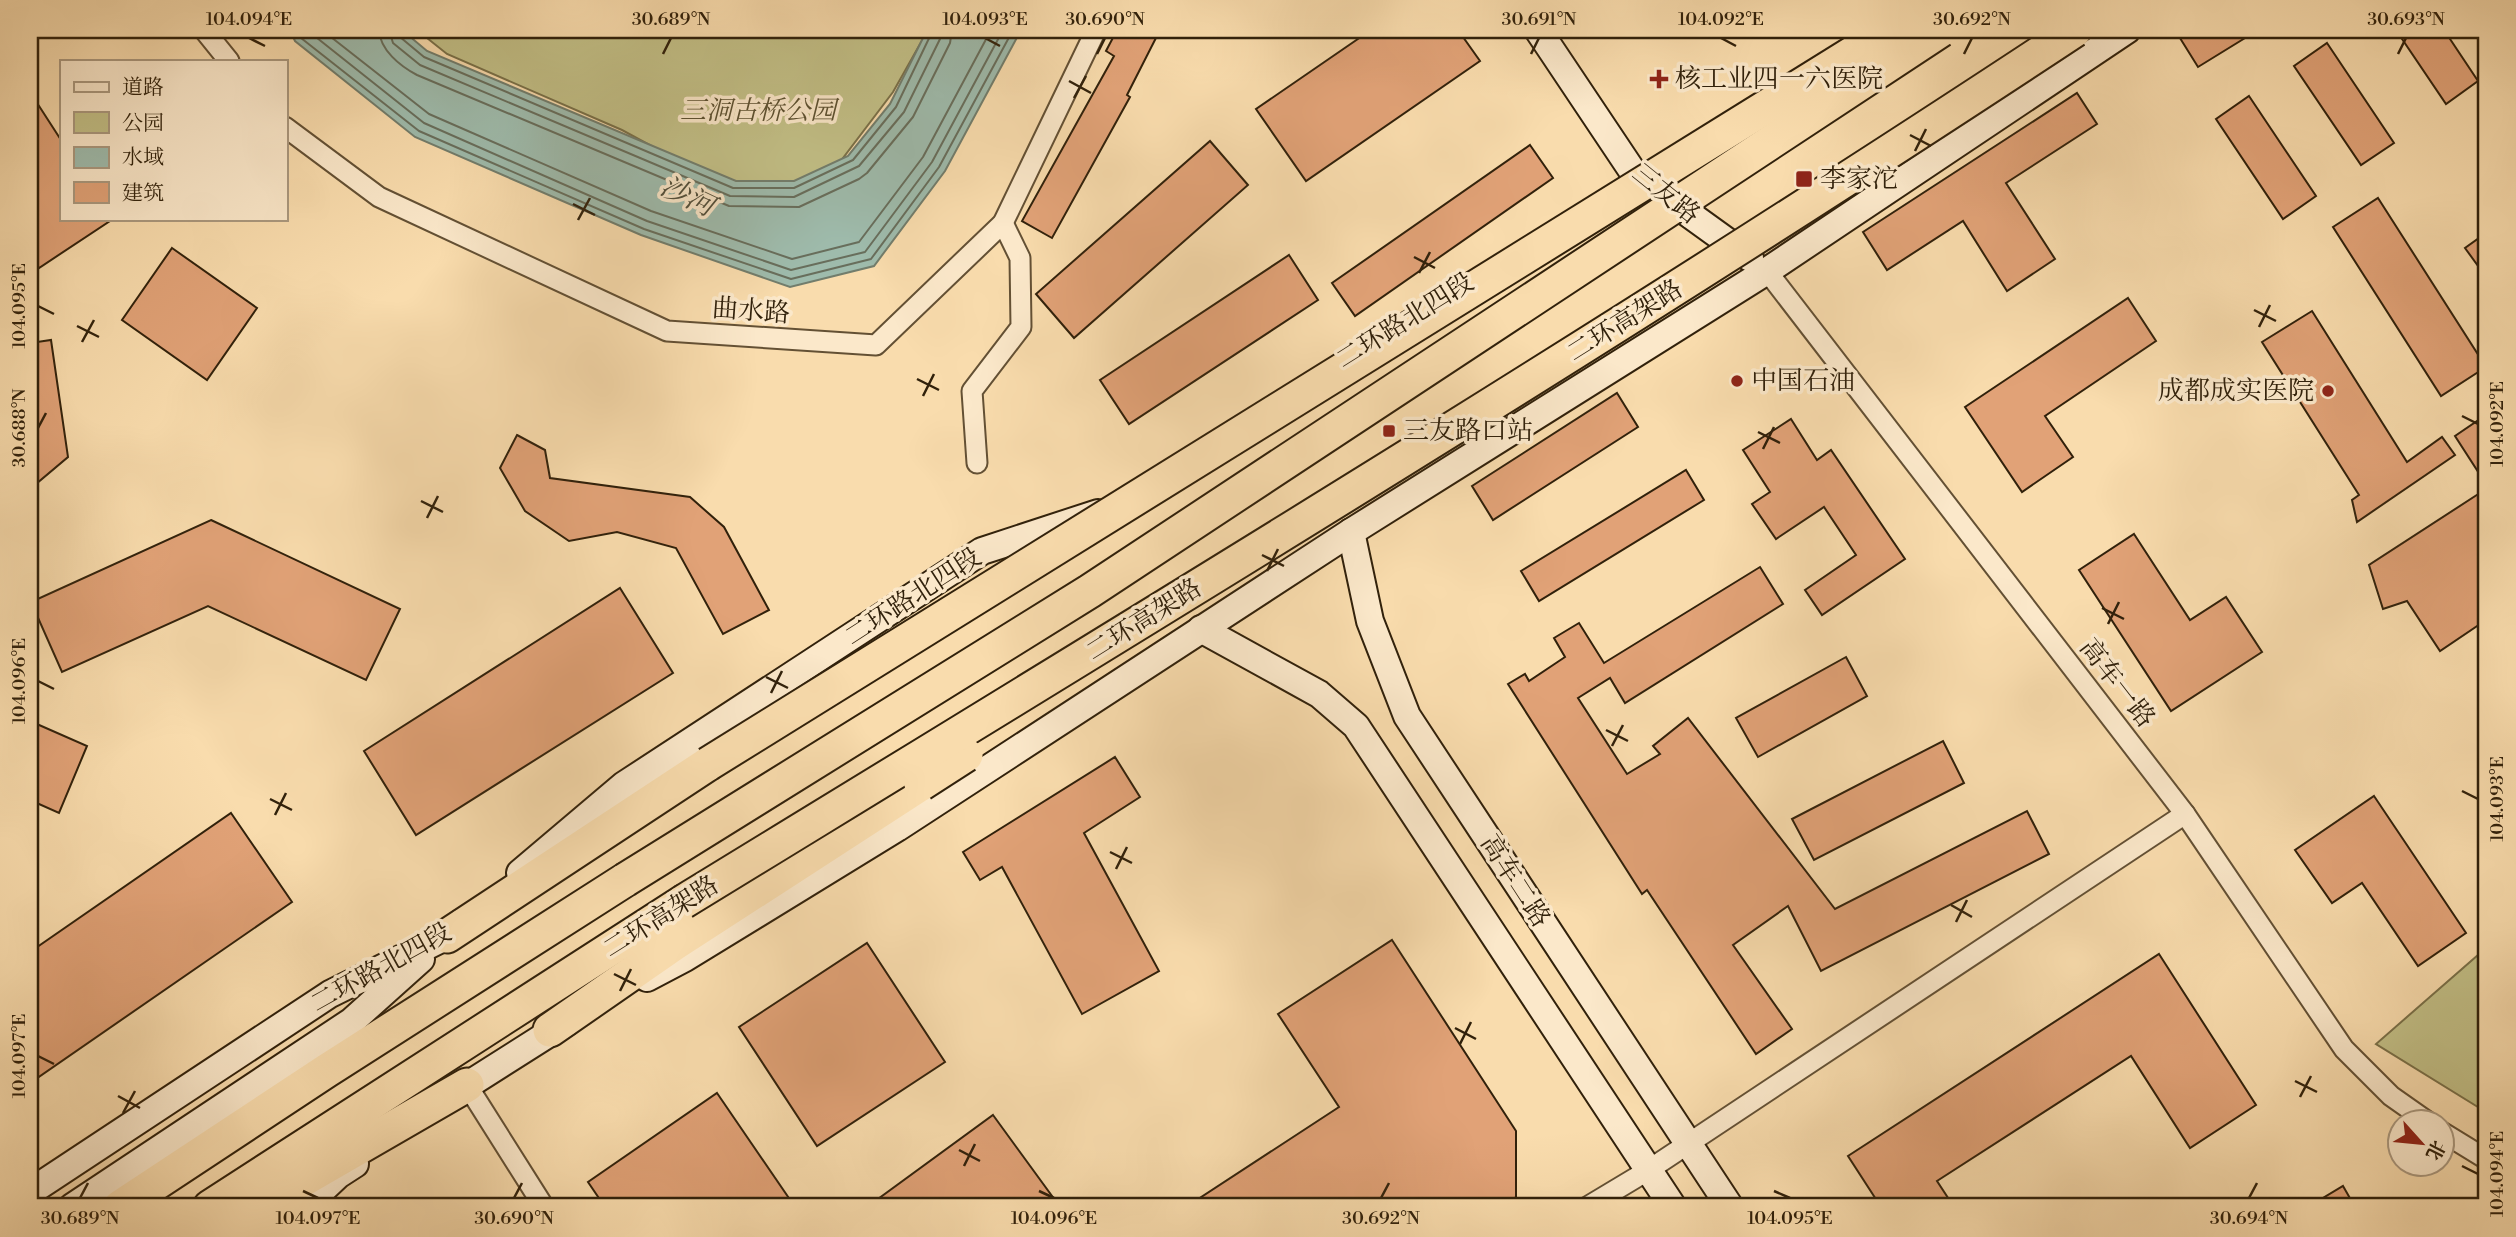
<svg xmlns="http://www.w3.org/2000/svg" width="2516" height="1237" viewBox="0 0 2516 1237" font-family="'Libre Bodoni','Noto Serif SC',serif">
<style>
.green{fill:#c2bf86;stroke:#7a7048;stroke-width:2}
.water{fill:#9ebbac;stroke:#727d6c;stroke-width:2}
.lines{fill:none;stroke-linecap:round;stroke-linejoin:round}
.shore{stroke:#686e5c;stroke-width:2}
.building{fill:#e1a277;stroke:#31210b;stroke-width:2}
.street-casing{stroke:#635034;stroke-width:23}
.secondary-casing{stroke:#31210b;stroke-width:30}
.highway-casing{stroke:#31210b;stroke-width:37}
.street{stroke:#fbe8ca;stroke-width:19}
.secondary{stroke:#fbe8ca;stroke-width:26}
.highway{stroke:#f9dcad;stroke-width:33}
.highway-bridge-casing{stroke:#31210b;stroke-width:37;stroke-linecap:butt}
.highway-bridge{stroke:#f9dcad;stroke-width:33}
.ticks{fill:none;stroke:#31210b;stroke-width:2.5}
.poi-dot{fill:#8f2418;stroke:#fbe8ca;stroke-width:2.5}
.labels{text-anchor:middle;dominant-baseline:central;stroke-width:7;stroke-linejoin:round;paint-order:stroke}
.poi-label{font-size:26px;fill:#31210b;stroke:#fbe8ca;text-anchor:start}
.park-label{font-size:26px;font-style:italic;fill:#5c5030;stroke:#fbe8ca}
.street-label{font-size:26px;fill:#31210b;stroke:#fbe8ca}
.water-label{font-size:28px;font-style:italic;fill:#524f3b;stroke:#fbe8ca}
.neatline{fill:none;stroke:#31210b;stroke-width:2.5}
.ticks-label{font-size:18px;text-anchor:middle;fill:#31210b}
</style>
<rect width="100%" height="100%" fill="#f9dcad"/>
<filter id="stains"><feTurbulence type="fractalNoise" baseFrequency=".00286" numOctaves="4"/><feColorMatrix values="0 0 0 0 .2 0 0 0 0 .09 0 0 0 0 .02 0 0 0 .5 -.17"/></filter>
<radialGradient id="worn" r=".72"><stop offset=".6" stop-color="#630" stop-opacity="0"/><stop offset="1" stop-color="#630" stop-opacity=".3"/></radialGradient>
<g class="green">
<polygon points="417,30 928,30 893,92 827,179 745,197 622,130 447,54"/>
<polygon points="2486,948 2486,1112 2376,1044"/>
</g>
<polygon class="water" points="290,30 402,30 427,51 736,181 794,181 848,156 890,104 927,30 1021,30 945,171 874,266 790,287 641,235 415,137 295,41"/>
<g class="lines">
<g class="shore">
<polyline points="297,30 301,38 419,131 644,229 791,279 871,259 939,167 1013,30"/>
<polyline points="307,30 424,123 647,221 791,270 865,252 932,162 1003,30"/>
<polyline points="322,30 429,114 651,211 792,259 859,242 923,157 991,30"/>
<path d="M 379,30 C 380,50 400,66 417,75 L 729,206 L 799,207 L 859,179 L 867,173 L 913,117 L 950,43 L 952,30"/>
<polyline points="389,30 393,43 420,65 730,196 794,197 859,166 904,112 940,39 941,30"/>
<polyline points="398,30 400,37 424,57 733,188 794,188 853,160 896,107 933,30"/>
</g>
</g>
<g class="building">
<polygon points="1117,30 1160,30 1127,95 1130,97 1052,238 1022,221 1114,56 1106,51"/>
<polygon points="1371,30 1458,30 1480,61 1306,181 1256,109"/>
<polygon points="2175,30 2258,30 2198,67"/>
<polygon points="2396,30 2444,30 2478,81 2446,104"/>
<polygon points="2327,43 2394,143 2361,165 2294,66"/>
<polygon points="30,92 61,140 61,219 113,219 39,268 30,253"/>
<polygon points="2077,93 2097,124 2006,183 2055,259 2007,291 1963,221 1887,270 1863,232"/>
<polygon points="2249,96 2316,196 2283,219 2216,119"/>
<polygon points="1210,141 1248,185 1074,338 1036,294"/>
<polygon points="1530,145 1553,178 1355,316 1332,283"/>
<polygon points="2378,198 2486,367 2441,396 2333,227"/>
<polygon points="2486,233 2486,277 2465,248"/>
<polygon points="172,248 257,308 207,380 122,320"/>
<polygon points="1289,255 1318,300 1129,424 1100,380"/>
<polygon points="2128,298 2156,341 2045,416 2073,457 2022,492 1965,407"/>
<polygon points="2312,311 2407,462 2442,437 2455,455 2357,522 2352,500 2359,495 2262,342"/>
<polygon points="51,340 68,457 30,489 30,343"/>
<polygon points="1617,393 1638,427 1493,520 1472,486"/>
<polygon points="2486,415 2486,484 2455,436"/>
<polygon points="1791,419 1817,460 1831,450 1905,559 1822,615 1805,590 1856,555 1824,507 1776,539 1752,504 1770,492 1743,450"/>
<polygon points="517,435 545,450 550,478 690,497 724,527 769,610 723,634 676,548 617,532 569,541 525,511 500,468"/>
<polygon points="1686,470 1704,500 1539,601 1521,571"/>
<polygon points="2486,489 2486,620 2440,651 2407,601 2383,609 2369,565"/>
<polygon points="211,520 400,609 366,680 208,606 62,672 31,602"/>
<polygon points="2134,534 2190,620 2226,597 2262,652 2171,711 2079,570"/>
<polygon points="1760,567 1783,604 1625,703 1610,678 1578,698 1627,774 1660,754 1653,746 1688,718 1835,909 2027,811 2049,854 1821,971 1788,906 1733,945 1792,1029 1756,1054 1647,890 1642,894 1508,684 1525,674 1529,681 1565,657 1554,638 1579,623 1604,663"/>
<polygon points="620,588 673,673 416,835 364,751"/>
<polygon points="1846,657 1867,696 1758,757 1736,718"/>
<polygon points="30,721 87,746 59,813 30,800"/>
<polygon points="1943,741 1964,783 1814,860 1792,819"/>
<polygon points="1115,757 1140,797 1084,833 1159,971 1082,1014 1002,867 980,880 963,852"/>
<polygon points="2374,796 2466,933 2418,966 2362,883 2332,903 2295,850"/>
<polygon points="231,813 292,902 30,1083 30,952"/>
<polygon points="1392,940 1516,1131 1516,1197 1501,1207 1186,1207 1339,1107 1278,1014"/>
<polygon points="867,943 945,1062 817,1146 739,1027"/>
<polygon points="2159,954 2256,1105 2190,1148 2131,1056 1937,1181 1954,1207 1881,1207 1848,1156"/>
<polygon points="717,1093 795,1207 605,1207 588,1182"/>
<polygon points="993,1115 1060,1207 867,1207"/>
<polygon points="2343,1186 2355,1207 2308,1207"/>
</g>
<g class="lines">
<defs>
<g id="street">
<polyline points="204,30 229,61"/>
<polyline points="285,127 379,197 667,331 876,345 1003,223 1096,30"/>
<polyline points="1767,271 2185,814 2344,1049 2391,1096 2428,1122"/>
<polyline points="977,463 972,391 1021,327 1020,258 1003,223"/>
<polyline points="467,1085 544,1207"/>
<polyline points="2442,1132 2486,1159"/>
<polyline points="1587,1207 1647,1171 2185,814"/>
</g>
<g id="secondary">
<polyline points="1538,30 1635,175 1750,258"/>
<polyline points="1351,532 1370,621 1407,716 1730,1207"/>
<polyline points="1201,629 1319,694 1356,726 1673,1207"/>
<polyline points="520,873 624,785 982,551 1098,513"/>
<polyline points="647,978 685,958 897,828 1351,532 1767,271 2127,30"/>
<polyline points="452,1095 567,1022"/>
<polyline points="30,1192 330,994 447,936 461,923"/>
<polyline points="72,1207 352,1021 421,959"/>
<polyline points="304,1207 338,1175 355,1164"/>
</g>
<g id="highway">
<polyline points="447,936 708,764"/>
<polyline points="550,1030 674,944 921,784"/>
<polyline points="120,1207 326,1071 625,880"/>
<polyline points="210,1207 683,902"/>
<polyline points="256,1207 467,1085"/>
</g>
</defs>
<use href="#street" class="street-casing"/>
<use href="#secondary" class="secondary-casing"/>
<use href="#highway" class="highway-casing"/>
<use href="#street" class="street"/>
<use href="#secondary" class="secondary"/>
<use href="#highway" class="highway"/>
<defs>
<g id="highway-bridge">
<polyline points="708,764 1890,30"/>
<polyline points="921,784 966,755"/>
<polyline points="625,880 1090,591 1941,30"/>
<path d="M 683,902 C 1150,616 1618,332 2075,30"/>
</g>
</defs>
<use href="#highway-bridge" class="highway-bridge-casing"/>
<use href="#highway-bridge" class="highway-bridge"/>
</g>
<path class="ticks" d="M 249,38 L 265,46M 985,38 L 1000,46M 1721,38 L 1736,46M 663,54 L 671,38M 1097,54 L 1105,38M 1531,54 L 1539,38M 1964,54 L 1972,38M 2398,54 L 2406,38M 1069,81 L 1091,93M 1074,98 L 1086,76M 1910,135 L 1931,146M 1915,151 L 1926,129M 573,204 L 595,215M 578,220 L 590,198M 1414,257 L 1435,268M 1419,273 L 1430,252M 38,306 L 54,314M 2254,310 L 2276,321M 77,326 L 99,337M 2259,327 L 2270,305M 82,342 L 94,320M 917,379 L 939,390M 923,396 L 934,374M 2462,416 L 2478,424M 38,428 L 46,413M 1758,432 L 1780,443M 1763,449 L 1774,427M 421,501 L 443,512M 427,518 L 438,496M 1262,555 L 1284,566M 1267,571 L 1278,549M 2102,608 L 2124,619M 2108,624 L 2119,602M 766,677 L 788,688M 38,681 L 54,689M 771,693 L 782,671M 1606,730 L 1628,741M 1612,746 L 1623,725M 2462,791 L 2478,799M 270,799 L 292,810M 275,815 L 286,793M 1110,852 L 1132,863M 1116,869 L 1127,847M 1951,905 L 1972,917M 1956,922 L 1967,900M 614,974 L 636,985M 620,991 L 631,969M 1455,1028 L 1476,1039M 1460,1044 L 1471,1022M 38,1056 L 54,1064M 2295,1081 L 2317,1092M 118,1096 L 140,1108M 2300,1097 L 2311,1076M 123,1113 L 135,1091M 959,1150 L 980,1161M 964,1166 L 975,1144M 2462,1166 L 2478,1174M 303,1191 L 318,1198M 1039,1191 L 1054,1198M 1774,1191 L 1790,1198M 80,1198 L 88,1183M 514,1198 L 522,1183M 1381,1198 L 1389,1183M 2249,1198 L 2257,1183"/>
<g class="poi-dot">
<path d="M1655.5 68.5h7v7h7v7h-7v7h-7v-7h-7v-7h7z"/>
<rect x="1795" y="170" width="18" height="18" rx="3.5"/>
<circle cx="1737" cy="381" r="7"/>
<circle cx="2328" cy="391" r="7"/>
<rect x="1382" y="424" width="14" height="14" rx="3.5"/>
</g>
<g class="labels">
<g class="poi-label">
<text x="1675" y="79">核工业四一六医院</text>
<text x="1820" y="179">李家沱</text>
<text x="1751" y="381">中国石油</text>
<text x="2314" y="391" text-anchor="end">成都成实医院</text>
<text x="1403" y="431">三友路口站</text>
</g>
<g class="park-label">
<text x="758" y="111">三洞古桥公园</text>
</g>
<g class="street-label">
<text transform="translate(1666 194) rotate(39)">三友路</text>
<text transform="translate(751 311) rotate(4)">曲水路</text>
<text transform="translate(1405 321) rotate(-32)">二环路北四段</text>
<text transform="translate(1625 321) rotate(-32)">二环高架路</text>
<text transform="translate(913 597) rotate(-33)">二环路北四段</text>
<text transform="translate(1144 620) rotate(-32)">二环高架路</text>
<text transform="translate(2117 683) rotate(52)">高车一路</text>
<text transform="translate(1515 881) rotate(57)">高车二路</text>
<text transform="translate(661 917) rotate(-32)">二环高架路</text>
<text transform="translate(381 968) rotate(-29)">二环路北四段</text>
</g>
<g class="water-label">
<text transform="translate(687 197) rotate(25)">沙河</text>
</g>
</g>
<rect width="2516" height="1237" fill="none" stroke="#f9dcad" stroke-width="77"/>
<rect x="60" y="60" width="228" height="161" fill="#fbe8ca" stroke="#aa987e" stroke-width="2"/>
<rect x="74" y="82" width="35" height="10" fill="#fbe8ca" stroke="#aa987e" stroke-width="2"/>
<text x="122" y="94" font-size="21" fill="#31210b">道路</text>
<rect x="74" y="112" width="35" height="21" fill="#c2bf86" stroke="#aa987e" stroke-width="2"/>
<text x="122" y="130" font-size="21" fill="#31210b">公园</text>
<rect x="74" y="147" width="35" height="21" fill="#9ebbac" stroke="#aa987e" stroke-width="2"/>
<text x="122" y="164" font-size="21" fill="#31210b">水域</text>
<rect x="74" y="182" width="35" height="21" fill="#e1a277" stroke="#aa987e" stroke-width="2"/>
<text x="122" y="200" font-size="21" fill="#31210b">建筑</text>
<g transform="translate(2421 1143) rotate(117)"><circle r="33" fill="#fbe8ca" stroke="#aa987e" stroke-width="2"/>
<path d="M0-5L12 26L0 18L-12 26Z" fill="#8f2418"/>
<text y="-10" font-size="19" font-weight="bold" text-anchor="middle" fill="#31210b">北</text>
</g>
<rect x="38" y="38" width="2440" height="1160" class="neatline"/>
<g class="ticks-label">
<text x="249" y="25">104.094°E</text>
<text x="671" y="25">30.689°N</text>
<text x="985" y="25">104.093°E</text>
<text x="1105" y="25">30.690°N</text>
<text x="1539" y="25">30.691°N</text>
<text x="1721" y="25">104.092°E</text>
<text x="1972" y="25">30.692°N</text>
<text x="2406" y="25">30.693°N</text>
<text transform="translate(19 306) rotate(-90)" y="6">104.095°E</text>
<text transform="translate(2497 424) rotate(-90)" y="6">104.092°E</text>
<text transform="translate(19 428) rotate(-90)" y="6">30.688°N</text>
<text transform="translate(19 681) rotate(-90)" y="6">104.096°E</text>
<text transform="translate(2497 799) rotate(-90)" y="6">104.093°E</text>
<text transform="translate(19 1056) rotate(-90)" y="6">104.097°E</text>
<text transform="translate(2497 1174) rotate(-90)" y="6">104.094°E</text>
<text x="80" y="1224">30.689°N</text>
<text x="318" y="1224">104.097°E</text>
<text x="514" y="1224">30.690°N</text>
<text x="1054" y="1224">104.096°E</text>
<text x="1381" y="1224">30.692°N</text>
<text x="1790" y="1224">104.095°E</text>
<text x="2249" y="1224">30.694°N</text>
</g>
<rect width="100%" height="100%" filter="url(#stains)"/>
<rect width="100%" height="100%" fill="url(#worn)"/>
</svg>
